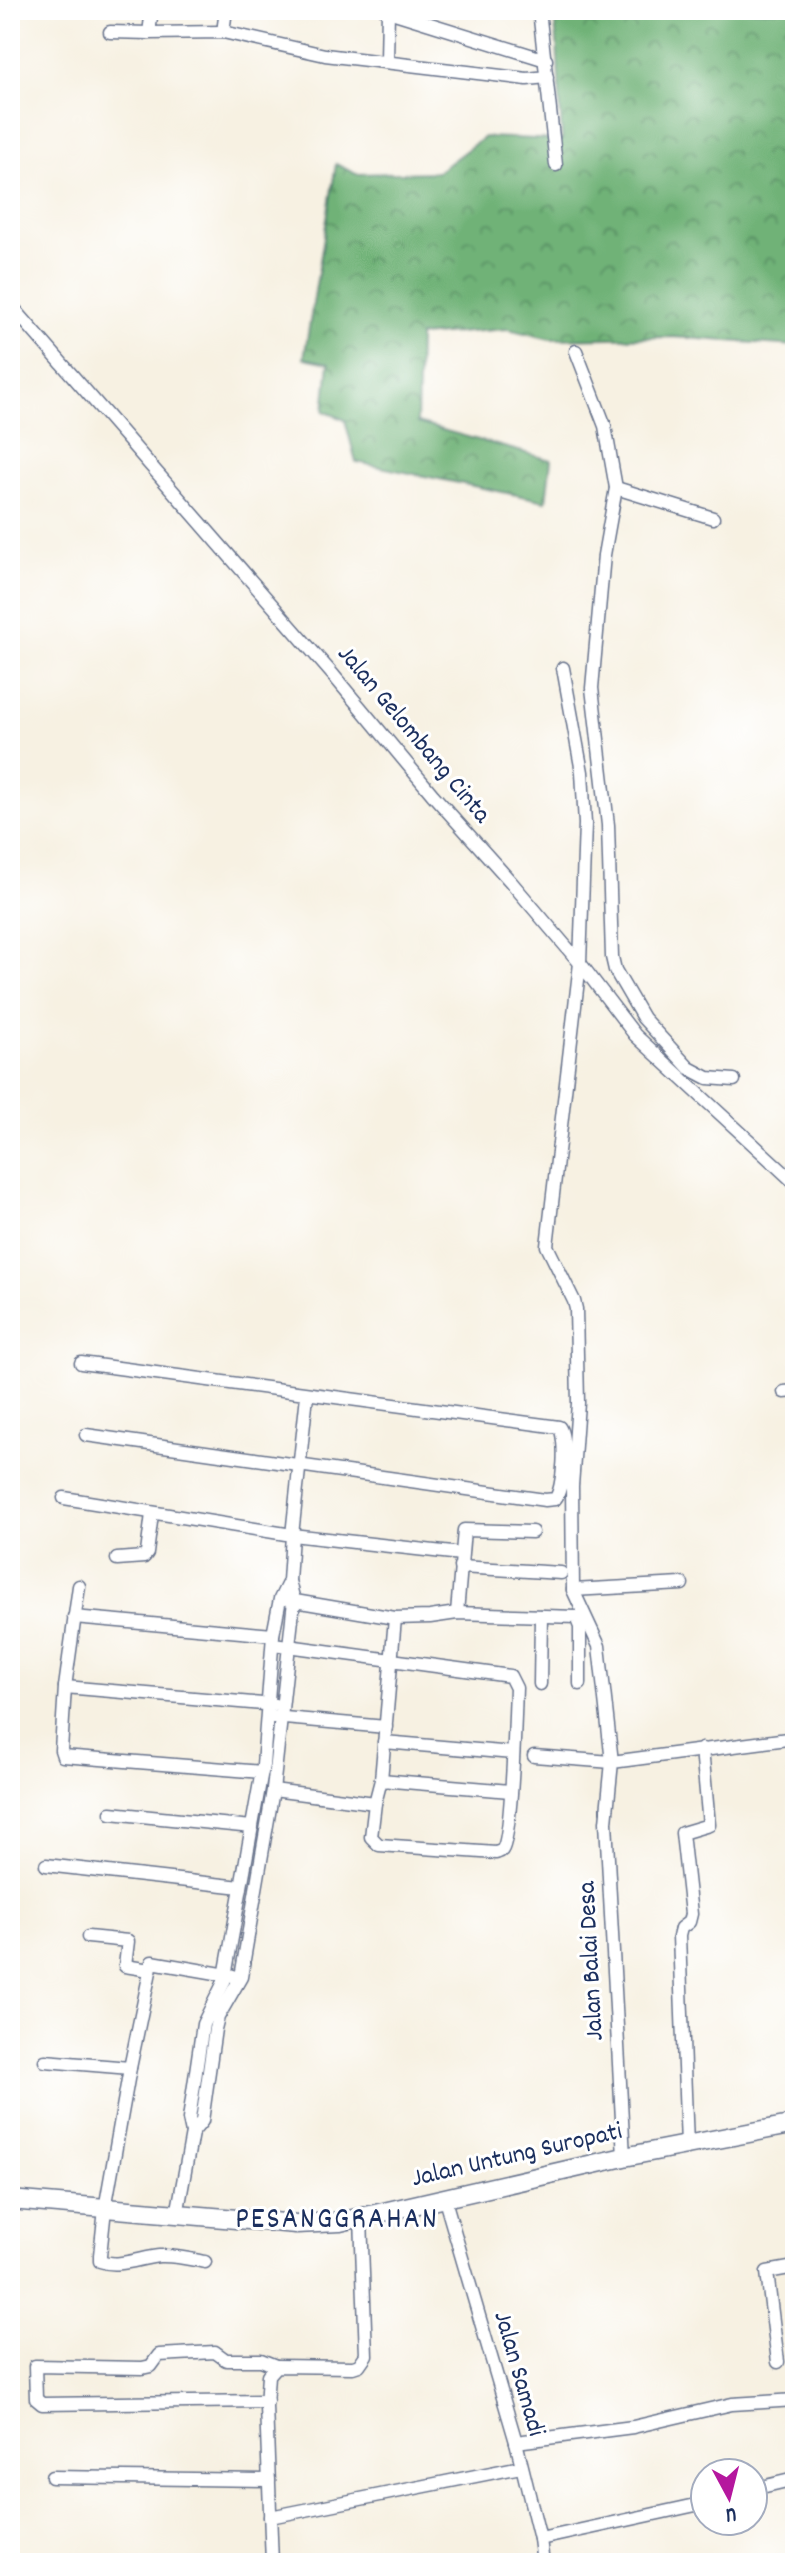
<svg xmlns="http://www.w3.org/2000/svg" width="805" height="2573" viewBox="0 0 805 2573" font-family="Dekko,sans-serif">
<style>
.forest{fill:url(#forest-crowns);stroke:#45706a;stroke-width:2}
.lines{fill:none;stroke-linecap:round;stroke-linejoin:round}
.street-casing{stroke:#68738c;stroke-width:15}
.secondary-casing{stroke:#68738c;stroke-width:21}
.street{stroke:#fff;stroke-width:12}
.secondary{stroke:#fff;stroke-width:18}
.labels{text-anchor:middle;dominant-baseline:central;stroke-width:6;stroke-linejoin:round;paint-order:stroke}
.street-label{font-size:26px;fill:#1b2f5e;stroke:#fff}
.quarter-label{font-size:30px;letter-spacing:2px;fill:#1b2f5e;stroke:#fff}
</style>
<defs>
<pattern id="forest-crowns" width="20" height="18" patternUnits="userSpaceOnUse" patternTransform="scale(2)"><rect width="20" height="18" fill="#6fb277"/><path d="M2 6a3 3 0 1 1 6 0M12 15a3 3 0 1 1 6 0" fill="none" stroke="#5a9165"/></pattern>
</defs>
<rect width="100%" height="100%" fill="#fff"/>
<filter id="ink" filterUnits="userSpaceOnUse"><feTurbulence type="fractalNoise" baseFrequency=".0125" numOctaves="2"/><feDisplacementMap in="SourceGraphic" scale="16" xChannelSelector="R" yChannelSelector="G"/><feConvolveMatrix kernelMatrix="1 2 1 2 8 2 1 2 1" color-interpolation-filters="sRGB"/></filter>
<filter id="wash" filterUnits="userSpaceOnUse"><feTurbulence type="fractalNoise" baseFrequency=".006" numOctaves="4" result="noise"/><feDisplacementMap in="SourceGraphic" scale="32" xChannelSelector="R" yChannelSelector="G"/><feGaussianBlur stdDeviation="1.8" result="paint"/><feColorMatrix in="noise" values="0 0 0 0 0 0 0 0 0 0 0 0 0 0 0 0 0 1.4 0 .05"/><feComposite in="paint" operator="in"/></filter>
<g filter="url(#wash)">
<rect width="100%" height="100%" fill="#f7f1e2"/>
<polygon class="forest" points="553,10 795,10 795,346 672,337 550,339 508,329 419,336 417,423 551,460 546,501 356,462 345,420 324,411 329,363 304,358 336,164 356,174 437,172 484,137 562,140 557,41"/>
</g>
<g filter="url(#ink)">
<g class="lines">
<defs>
<g id="street">
<polyline points="152,10 149,33 223,32 325,55 527,79 547,77"/>
<polyline points="385,10 546,60"/>
<polyline points="539,10 556,165"/>
<polyline points="110,32 149,33"/>
<polyline points="223,32 226,10"/>
<polyline points="387,61 388,10"/>
<polyline points="10,304 334,676 433,795 511,882 580,963 635,1035 795,1183"/>
<polyline points="576,351 605,426 616,488 604,555 592,688 608,825 612,957 615,970 643,1018 689,1068 708,1078 734,1080"/>
<polyline points="616,488 713,518"/>
<path d="M 81,1363 L 559,1427 C 567,1437 564,1489 555,1499 L 545,1500 L 86,1435"/>
<polyline points="784,1392 795,1391"/>
<polyline points="64,1498 292,1535 461,1554"/>
<polyline points="117,1559 144,1557 147,1553 152,1514"/>
<polyline points="460,1567 561,1573"/>
<polyline points="79,1586 65,1687 61,1750 63,1756 262,1772"/>
<polyline points="573,1590 682,1584"/>
<polyline points="289,1600 395,1618 430,1617 457,1613 576,1617 580,1627 580,1684"/>
<polyline points="457,1613 464,1530 532,1532"/>
<polyline points="74,1617 273,1635"/>
<path d="M 273,1644 L 288,1646 L 510,1676 L 516,1688 C 515,1711 512,1839 502,1850 C 500,1852 498,1852 496,1853 L 379,1845 L 371,1837 L 375,1803 L 381,1780 L 395,1618"/>
<polyline points="540,1684 541,1616"/>
<polyline points="65,1687 275,1705"/>
<polyline points="273,1717 386,1727"/>
<polyline points="384,1742 513,1753"/>
<polyline points="534,1756 612,1762 599,1646 573,1590 572,1486 578,1403 576,1309 574,1301 547,1246 580,963 585,824 582,772 563,668"/>
<polyline points="381,1780 510,1791"/>
<polyline points="273,1790 375,1803"/>
<polyline points="111,1813 252,1827"/>
<polyline points="46,1865 241,1887"/>
<polyline points="88,1937 128,1941 125,1966 150,1970"/>
<polyline points="45,2061 130,2068"/>
<polyline points="192,2133 202,2121 215,2029 218,2017 241,1977 273,1790 294,1601 289,1581 292,1535 307,1395"/>
<polyline points="687,2145 679,1936 681,1928 689,1922 691,1914 682,1833 709,1825 702,1749"/>
<polyline points="624,2157 606,1822 612,1762 795,1738"/>
<polyline points="445,2200 516,2442 540,2539 543,2563"/>
<polyline points="177,2215 192,2133 189,2119 203,2024 224,1982 263,1765 273,1635 280,1599 289,1581"/>
<path d="M 205,2262 C 190,2259 175,2255 159,2256 C 139,2258 119,2268 100,2261 L 100,2255 L 105,2209 L 130,2068 L 152,1962 L 233,1976"/>
<polyline points="778,2362 767,2272 795,2267"/>
<polyline points="267,2401 42,2404 36,2399 35,2366 142,2368 151,2366 159,2355 215,2352 226,2360 261,2360 276,2366"/>
<polyline points="516,2442 633,2427 732,2404 795,2400"/>
<polyline points="52,2477 269,2480"/>
<polyline points="753,2489 795,2479"/>
<polyline points="270,2517 521,2467"/>
<polyline points="540,2539 705,2503"/>
<polyline points="272,2563 266,2406 268,2375 276,2366 353,2367 359,2365 366,2355 361,2218"/>
</g>
<polyline id="secondary" points="10,2200 296,2224 340,2222 624,2157 795,2124"/>
</defs>
<use href="#street" class="street-casing"/>
<use href="#secondary" class="secondary-casing"/>
<use href="#street" class="street"/>
<use href="#secondary" class="secondary"/>
</g>
</g>
<g class="labels">
<g class="street-label">
<text transform="translate(413 735) rotate(50)">Jalan Gelombang Cinta</text>
<text transform="translate(592 1961) rotate(-93)">Jalan Balai Desa</text>
<text transform="translate(517 2156) rotate(-13)">Jalan Untung Suropati</text>
<text transform="translate(518 2374) rotate(74)">Jalan Samadi</text>
</g>
<g class="quarter-label">
<text x="337" y="2221">PESANGGRAHAN</text>
</g>
</g>
<rect width="805" height="2573" fill="none" stroke="#fff" stroke-width="40"/>
<g transform="translate(729 2497) rotate(173)"><circle r="38" fill="#ffffff" stroke="#a4acbf" stroke-width="2"/>
<path d="M0-6L14 30L0 20L-14 30Z" fill="#b5179e"/>
<text y="-12" font-size="22" font-weight="bold" text-anchor="middle" fill="#1b2f5e">U</text>
</g>
</svg>
